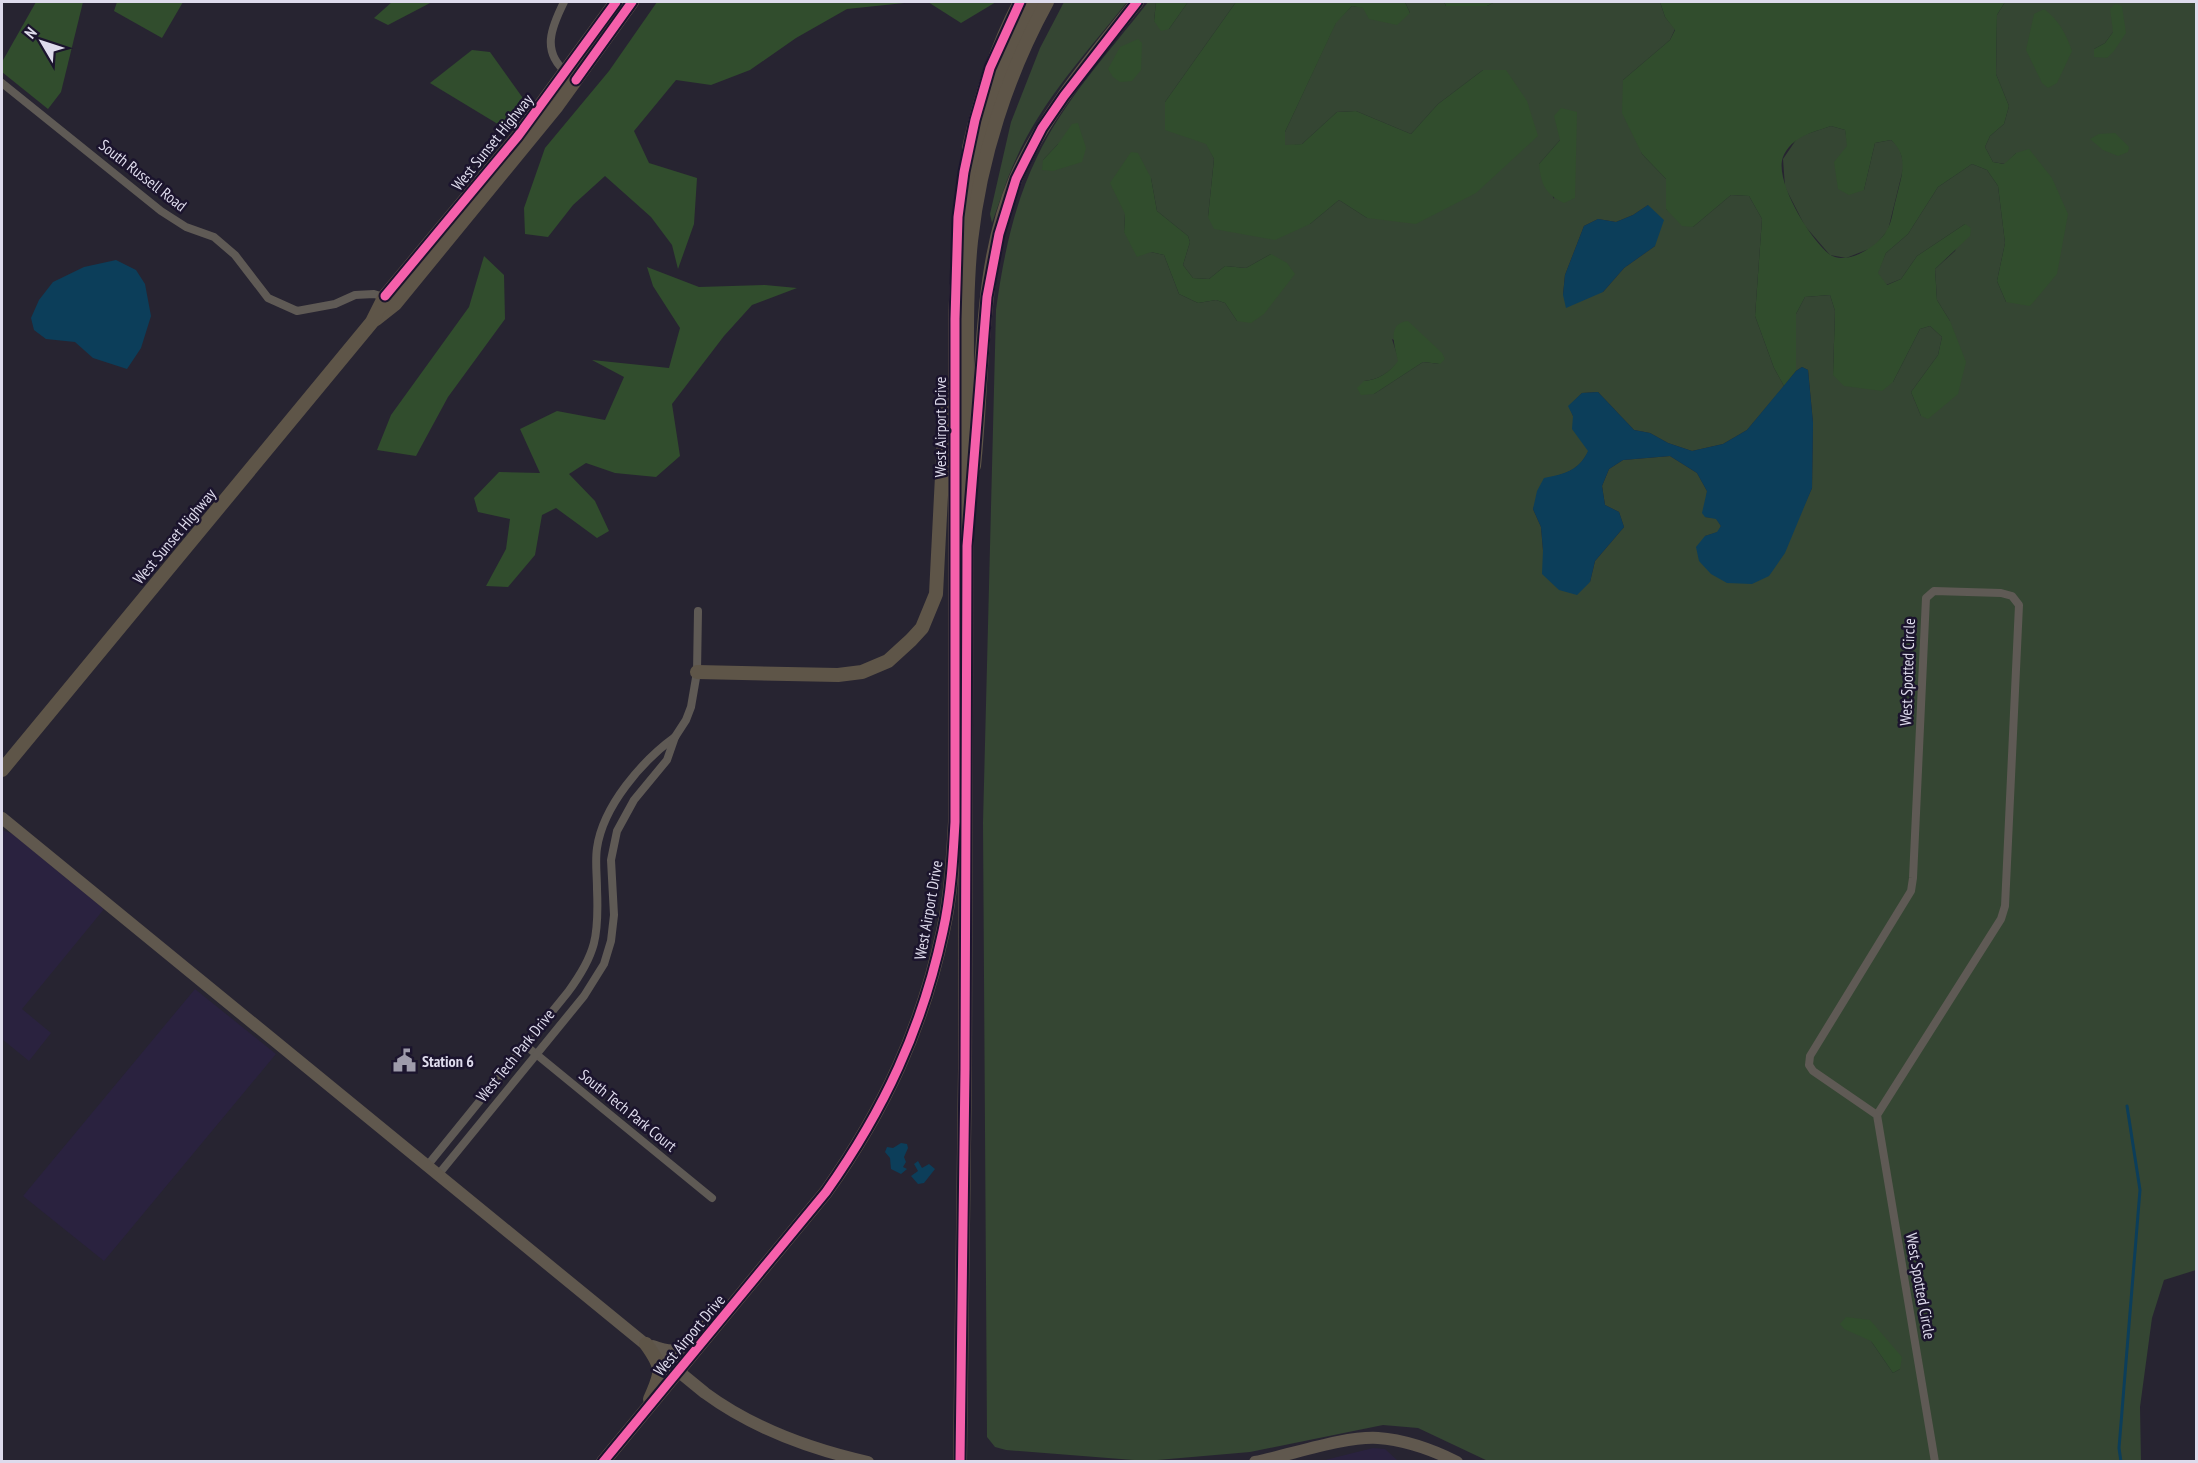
<svg xmlns="http://www.w3.org/2000/svg" width="2198" height="1463" viewBox="0 0 2198 1463" font-family="'PT Sans Narrow',sans-serif">
<style>
.built{fill:#2a223f}
.green{fill:#354633;fill-rule:evenodd}
.forest{fill:#314d2d;fill-rule:evenodd}
.water{fill:#0c3e5a}
.lines{fill:none;stroke-linecap:round;stroke-linejoin:round}
.stream{stroke:#0c3e5a;stroke-width:3}
.street{stroke:#5f5a55;stroke-width:8}
.secondary{stroke:#60584e;stroke-width:12}
.primary{stroke:#5e5548;stroke-width:14}
.cycleway-casing{stroke:#1b142d;stroke-width:13}
.cycleway{stroke:#f560ab;stroke-width:9}
.labels{text-anchor:middle;dominant-baseline:central;stroke-width:5;stroke-linejoin:round;paint-order:stroke}
.street-label{font-size:16px;fill:#dedbec;stroke:#1b142d}
.poi-label{font-size:16px;font-weight:bold;fill:#dedbec;stroke:#1b142d;text-anchor:start}
</style>
<rect width="100%" height="100%" fill="#272431"/>
<g class="built">
<polygon points="2,830 13,834 104,909 22,1009 51,1033 29,1061 2,1039"/>
<polygon points="195,989 276,1054 104,1261 23,1196"/>
<polygon points="1373,1448 1385,1449 1398,1461 1321,1461"/>
</g>
<g class="green">
<path d="M 1064,2 L 1127,2 C 1088,51 1042,100 1016,159 C 1006,180 1000,202 992,223 L 990,214 L 1011,122 L 1040,48 Z"/>
<path d="M 1148,2 L 1156,2 L 1154,21 L 1169,29 L 1188,2 L 1236,2 L 1165,102 L 1207,144 L 1214,159 L 1208,217 L 1310,224 L 1339,200 L 1367,218 L 1506,70 L 1483,70 L 1438,104 L 1411,134 L 1356,111 L 1337,112 L 1302,144 L 1284,146 L 1285,132 L 1336,22 L 1352,6 L 1410,13 L 1405,2 L 1444,2 L 1446,6 L 1487,6 L 1495,2 L 1660,2 L 1665,17 L 1675,29 L 1670,40 L 1623,80 L 1642,154 L 1666,179 L 1666,209 L 1693,227 L 1731,195 L 1749,196 L 1762,219 L 1755,316 L 1774,368 L 1784,386 L 1747,430 L 1723,444 L 1692,451 L 1668,443 L 1650,433 L 1634,430 L 1598,392 L 1582,393 L 1569,406 L 1573,416 L 1573,429 L 1589,450 C 1579,471 1565,474 1544,479 L 1533,509 L 1541,527 L 1543,550 L 1590,582 L 1595,561 L 1624,527 L 1619,512 L 1605,505 L 1602,486 L 1609,469 L 1623,460 L 1670,456 L 1697,473 L 1707,491 L 1705,517 L 1716,518 L 1721,526 L 1718,532 L 1705,536 L 1798,519 L 1812,488 L 1813,423 L 1808,370 L 1802,367 L 1796,371 L 1796,314 L 1805,297 L 1830,295 L 1835,311 L 1833,375 L 1893,382 L 1920,329 L 1930,326 L 1942,337 L 1938,355 L 1911,392 L 1921,416 L 1950,321 L 1937,300 L 1935,269 L 1955,251 L 1965,224 L 1917,256 L 1901,279 L 1886,285 L 1877,273 L 1886,253 L 1908,234 L 1938,187 L 1972,164 L 1987,170 L 1998,186 L 2005,243 L 1997,281 L 2006,302 L 2016,153 L 2005,164 L 1993,162 L 1985,147 L 1990,136 L 2004,124 L 2009,106 L 1996,74 L 1997,15 L 2005,2 L 2196,2 L 2196,1270 L 2164,1280 L 2152,1318 L 2140,1407 L 2141,1461 L 1490,1462 L 1418,1428 L 1383,1425 L 1250,1452 L 1146,1461 L 1006,1450 L 995,1447 L 987,1437 L 983,823 L 996,310 C 1003,258 1014,204 1037,157 C 1064,100 1110,51 1148,2 ZM 2113,32 L 2107,58 L 2094,49 L 2105,43 ZM 1560,140 L 1554,199 L 1539,164 ZM 1058,144 L 1082,161 L 1043,160 ZM 1151,178 L 1157,211 L 1188,236 L 1190,242 L 1183,265 L 1193,278 L 1209,279 L 1225,266 L 1246,268 L 1271,254 L 1237,321 L 1225,303 L 1216,300 L 1198,303 L 1179,294 L 1164,255 L 1151,252 L 1124,232 L 1125,214 ZM 1648,205 L 1655,246 L 1624,268 L 1603,292 L 1563,295 L 1565,275 L 1584,226 L 1598,219 L 1616,222 L 1633,215 ZM 1392,339 L 1440,364 L 1423,362 L 1374,394 L 1364,381 C 1378,380 1390,372 1399,361 ZM 1871,1341 L 1900,1369 L 1893,1373 Z"/>
<polygon points="1831,126 1845,130 1848,146 1864,190 1875,143 1891,140 1899,147 1904,165 1888,230 1874,247 1846,258 1830,255 1805,226 1785,187 1783,159 1798,137"/>
</g>
<g class="forest">
<polygon points="36,2 83,2 61,92 48,109 2,72 2,62"/>
<polygon points="117,2 183,2 162,38 114,11"/>
<polygon points="392,2 432,2 388,25 374,18"/>
<polygon points="657,2 914,2 847,9 796,38 750,70 711,85 676,80 634,131 649,163 697,178 694,224 678,269 672,245 651,217 605,176 573,205 548,237 525,234 524,208 545,148 609,71"/>
<polygon points="928,2 996,2 961,23"/>
<polygon points="1156,2 1188,2 1169,29 1161,31 1154,21"/>
<polygon points="1236,2 1405,2 1410,13 1397,25 1369,19 1363,8 1352,6 1336,23 1285,132 1285,145 1302,144 1337,112 1356,111 1411,134 1438,104 1483,70 1506,70 1527,101 1538,136 1476,193 1416,224 1367,218 1339,200 1310,224 1275,240 1214,229 1208,217 1214,159 1206,144 1165,130 1165,102"/>
<polygon points="1444,2 1495,2 1487,6 1446,6"/>
<path d="M 1660,2 L 2005,2 L 1997,15 L 1996,74 L 2009,106 L 2004,124 L 1990,136 L 1985,147 L 1993,162 L 2004,164 L 2016,153 L 2029,149 L 2052,178 L 2068,214 L 2057,274 L 2030,306 L 2006,302 L 1997,281 L 2005,243 L 1998,186 L 1987,170 L 1972,164 L 1938,187 L 1908,234 L 1886,253 L 1878,273 L 1887,285 L 1901,279 L 1917,256 L 1965,224 L 1971,228 L 1970,236 L 1935,269 L 1937,300 L 1950,321 L 1966,362 L 1958,394 L 1928,419 L 1921,416 L 1911,392 L 1938,355 L 1942,337 L 1930,326 L 1920,329 L 1893,382 L 1882,391 L 1844,386 L 1833,375 L 1835,311 L 1830,295 L 1805,297 L 1796,314 L 1796,371 L 1784,386 L 1774,368 L 1755,316 L 1762,219 L 1749,196 L 1731,195 L 1693,227 L 1682,226 L 1666,209 L 1666,179 L 1642,154 L 1622,113 L 1623,80 L 1670,40 L 1675,30 L 1665,17 ZM 1831,126 L 1845,130 L 1847,146 L 1834,162 L 1838,189 L 1849,195 L 1864,190 L 1875,143 L 1891,140 C 1910,157 1901,177 1896,199 C 1893,209 1892,222 1887,230 C 1879,246 1846,267 1829,254 C 1810,239 1774,181 1783,157 C 1792,136 1812,133 1831,126 Z"/>
<polygon points="2115,4 2122,6 2126,33 2114,51 2107,58 2094,57 2094,49 2105,43 2113,32 2110,9"/>
<path d="M 2044,9 C 2059,20 2066,34 2072,51 L 2057,83 L 2048,88 L 2042,83 L 2026,50 L 2034,14 Z"/>
<polygon points="1138,39 1142,43 1141,70 1132,81 1120,82 1113,77 1108,69 1120,47"/>
<polygon points="472,50 490,52 525,101 506,129 430,83"/>
<path d="M 1561,108 L 1577,112 L 1575,198 L 1564,203 C 1545,194 1541,184 1539,164 L 1560,140 L 1554,116 Z"/>
<polygon points="1078,123 1086,148 1082,162 1053,171 1042,170 1043,160 1058,144 1072,124"/>
<polygon points="2115,133 2129,147 2128,152 2118,156 2103,150 2090,139 2099,134"/>
<polygon points="1131,152 1138,153 1151,178 1157,211 1188,236 1190,242 1183,265 1193,278 1209,279 1225,266 1246,268 1271,254 1287,263 1295,274 1264,314 1251,323 1237,321 1225,303 1216,300 1198,303 1179,294 1164,255 1151,252 1137,257 1124,232 1125,214 1110,183"/>
<polygon points="484,256 504,275 505,319 448,397 416,456 377,450 391,415 469,307"/>
<polygon points="647,267 699,287 765,285 797,288 752,305 724,336 672,404 680,456 656,477 615,473 586,463 569,474 595,501 609,531 597,538 556,508 542,515 535,555 508,587 486,586 506,549 510,519 478,512 474,498 499,472 540,473 520,429 557,411 605,420 624,377 592,360 669,368 680,328 653,286"/>
<path d="M 1408,321 L 1442,353 L 1445,359 L 1440,364 L 1423,362 L 1374,394 L 1361,395 L 1357,388 L 1364,381 C 1378,380 1390,372 1398,361 C 1395,346 1386,323 1408,321 Z"/>
<polygon points="1846,1317 1870,1320 1902,1357 1900,1369 1893,1373 1871,1341 1844,1329 1840,1324"/>
</g>
<g class="water">
<polygon points="1648,205 1664,220 1655,246 1624,268 1603,292 1566,308 1563,295 1565,275 1584,226 1598,219 1616,222 1633,215"/>
<polygon points="116,260 136,270 145,284 151,316 141,348 127,369 93,358 75,342 46,339 34,330 31,318 39,300 53,282 84,267"/>
<path d="M 1802,367 L 1808,370 L 1813,423 L 1812,488 L 1785,553 L 1769,576 L 1752,584 L 1727,583 L 1711,574 L 1699,561 L 1696,547 L 1705,536 L 1717,532 L 1721,526 L 1716,519 L 1705,517 L 1702,513 L 1707,491 L 1697,473 L 1670,456 L 1623,460 L 1609,469 L 1602,486 L 1605,505 L 1619,512 L 1624,527 L 1595,561 L 1590,582 L 1577,595 L 1559,590 L 1542,574 L 1543,550 L 1541,527 L 1533,509 L 1537,491 L 1544,478 C 1564,474 1579,471 1588,451 L 1572,429 L 1573,416 L 1568,406 L 1582,393 L 1598,392 L 1634,430 L 1650,433 L 1668,443 L 1692,451 L 1723,444 L 1747,430 L 1796,371 Z"/>
<polygon points="901,1143 907,1144 908,1148 904,1157 906,1162 903,1167 907,1169 901,1174 891,1169 890,1158 885,1152 887,1147 893,1148"/>
<polygon points="918,1161 922,1168 929,1164 935,1169 924,1183 918,1184 911,1176 918,1171 914,1164"/>
</g>
<g class="lines">
<polyline class="stream" points="2121,1462 2119,1448 2140,1190 2127,1106"/>
<g class="street">
<path d="M 564,2 C 551,28 541,52 567,73"/>
<polyline points="2,83 161,211 186,227 214,237 235,255 268,298 297,311 335,304 355,295 374,294 387,298"/>
<polyline points="525,1045 712,1198"/>
<polyline points="1877,1115 1813,1071 1809,1065 1810,1056 1911,891 1913,878 1926,598 1934,591 2001,593 2012,596 2019,605 2005,906 2001,919 1877,1115 1935,1462"/>
<path d="M 427,1166 L 568,992 C 596,954 599,936 597,889 C 597,875 595,861 597,848 C 603,806 642,761 675,737"/>
<polyline points="438,1175 584,996 604,964 611,941 614,915 611,860 617,831 634,800 667,760 675,737 686,720 691,707 697,672 698,611"/>
</g>
<g class="secondary">
<path d="M 2,818 L 705,1393 C 754,1429 810,1449 868,1462"/>
<path d="M 653,1346 C 688,1359 685,1341 707,1322 C 713,1317 720,1313 727,1309"/>
<path d="M 1255,1462 C 1291,1455 1344,1436 1378,1438 C 1405,1440 1433,1450 1457,1462"/>
</g>
<g class="primary">
<path d="M 969,148 C 980,97 996,48 1020,2"/>
<polyline points="376,319 395,304 557,106 632,2"/>
<path d="M 974,466 C 984,371 978,268 1016,178 C 1045,113 1093,57 1137,2"/>
<polyline points="697,672 838,675 862,672 888,661 911,640 922,628 936,594 945,417 948,395"/>
<polyline points="2,770 372,322 385,296 518,136 616,2"/>
<path d="M 646,1344 C 664,1369 662,1372 650,1399"/>
<path d="M 603,1462 L 826,1192 C 884,1110 922,1029 943,931 C 951,895 953,858 955,822 L 955,319 C 959,208 982,100 1034,2"/>
<path d="M 960,1462 L 965,1069 L 967,388 C 967,339 966,290 971,241 C 980,158 1007,75 1047,2"/>
</g>
<defs>
<g id="cycleway">
<polyline points="576,80 632,2"/>
<polyline points="385,296 518,136 616,2"/>
<path d="M 603,1462 L 826,1192 C 884,1110 922,1029 943,931 C 951,895 953,858 955,822 L 955,319 L 958,217 L 964,172 L 975,120 L 990,68 L 1020,2"/>
<polyline points="960,1462 965,1069 967,546 987,297 999,234 1016,179 1027,157 1042,128 1064,96 1137,2"/>
</g>
</defs>
<use href="#cycleway" class="cycleway-casing"/>
<use href="#cycleway" class="cycleway"/>
</g>
<defs>
<symbol id="civic-bare" viewBox="-9 -9 18 18"><path d="M-.6-6.5H3V-4.5H.6V-3L4-1V1h2V6H-6V1h2V-1L-.6-3ZM-1.2 2.5V6h2.4V2.5Z" fill="#9e9bab" stroke="#1b142d" stroke-width="2.5" paint-order="stroke"/></symbol>
</defs>
<g fill-rule="evenodd">
<use href="#civic-bare" x="388" y="1044" width="33" height="33"/>
</g>
<g class="labels">
<g class="street-label">
<text transform="translate(492 142) rotate(-51)">West Sunset Highway</text>
<text transform="translate(143 175) rotate(38)">South Russell Road</text>
<text transform="translate(940 427) rotate(-90)">West Airport Drive</text>
<text transform="translate(174 536) rotate(-50)">West Sunset Highway</text>
<text transform="translate(1907 672) rotate(-88)">West Spotted Circle</text>
<text transform="translate(928 910) rotate(-80)">West Airport Drive</text>
<text transform="translate(515 1055) rotate(-51)">West Tech Park Drive</text>
<text transform="translate(628 1110) rotate(39)">South Tech Park Court</text>
<text transform="translate(1921 1286) rotate(80)">West Spotted Circle</text>
<text transform="translate(689 1335) rotate(-50)">West Airport Drive</text>
</g>
<g class="poi-label">
<text x="422" y="1061">Station 6</text>
</g>
</g>
<rect width="2198" height="1463" fill="none" stroke="#dedbec" stroke-width="6"/>
<g transform="translate(42 42) rotate(309)" stroke="#1b142d" stroke-width="4.5" paint-order="stroke">
<path d="M0-4.5L10 22L0 15L-10 22Z" fill="#dedbec"/>
<text y="-9" font-size="16" font-weight="bold" text-anchor="middle" fill="#dedbec">N</text>
</g>
</svg>
